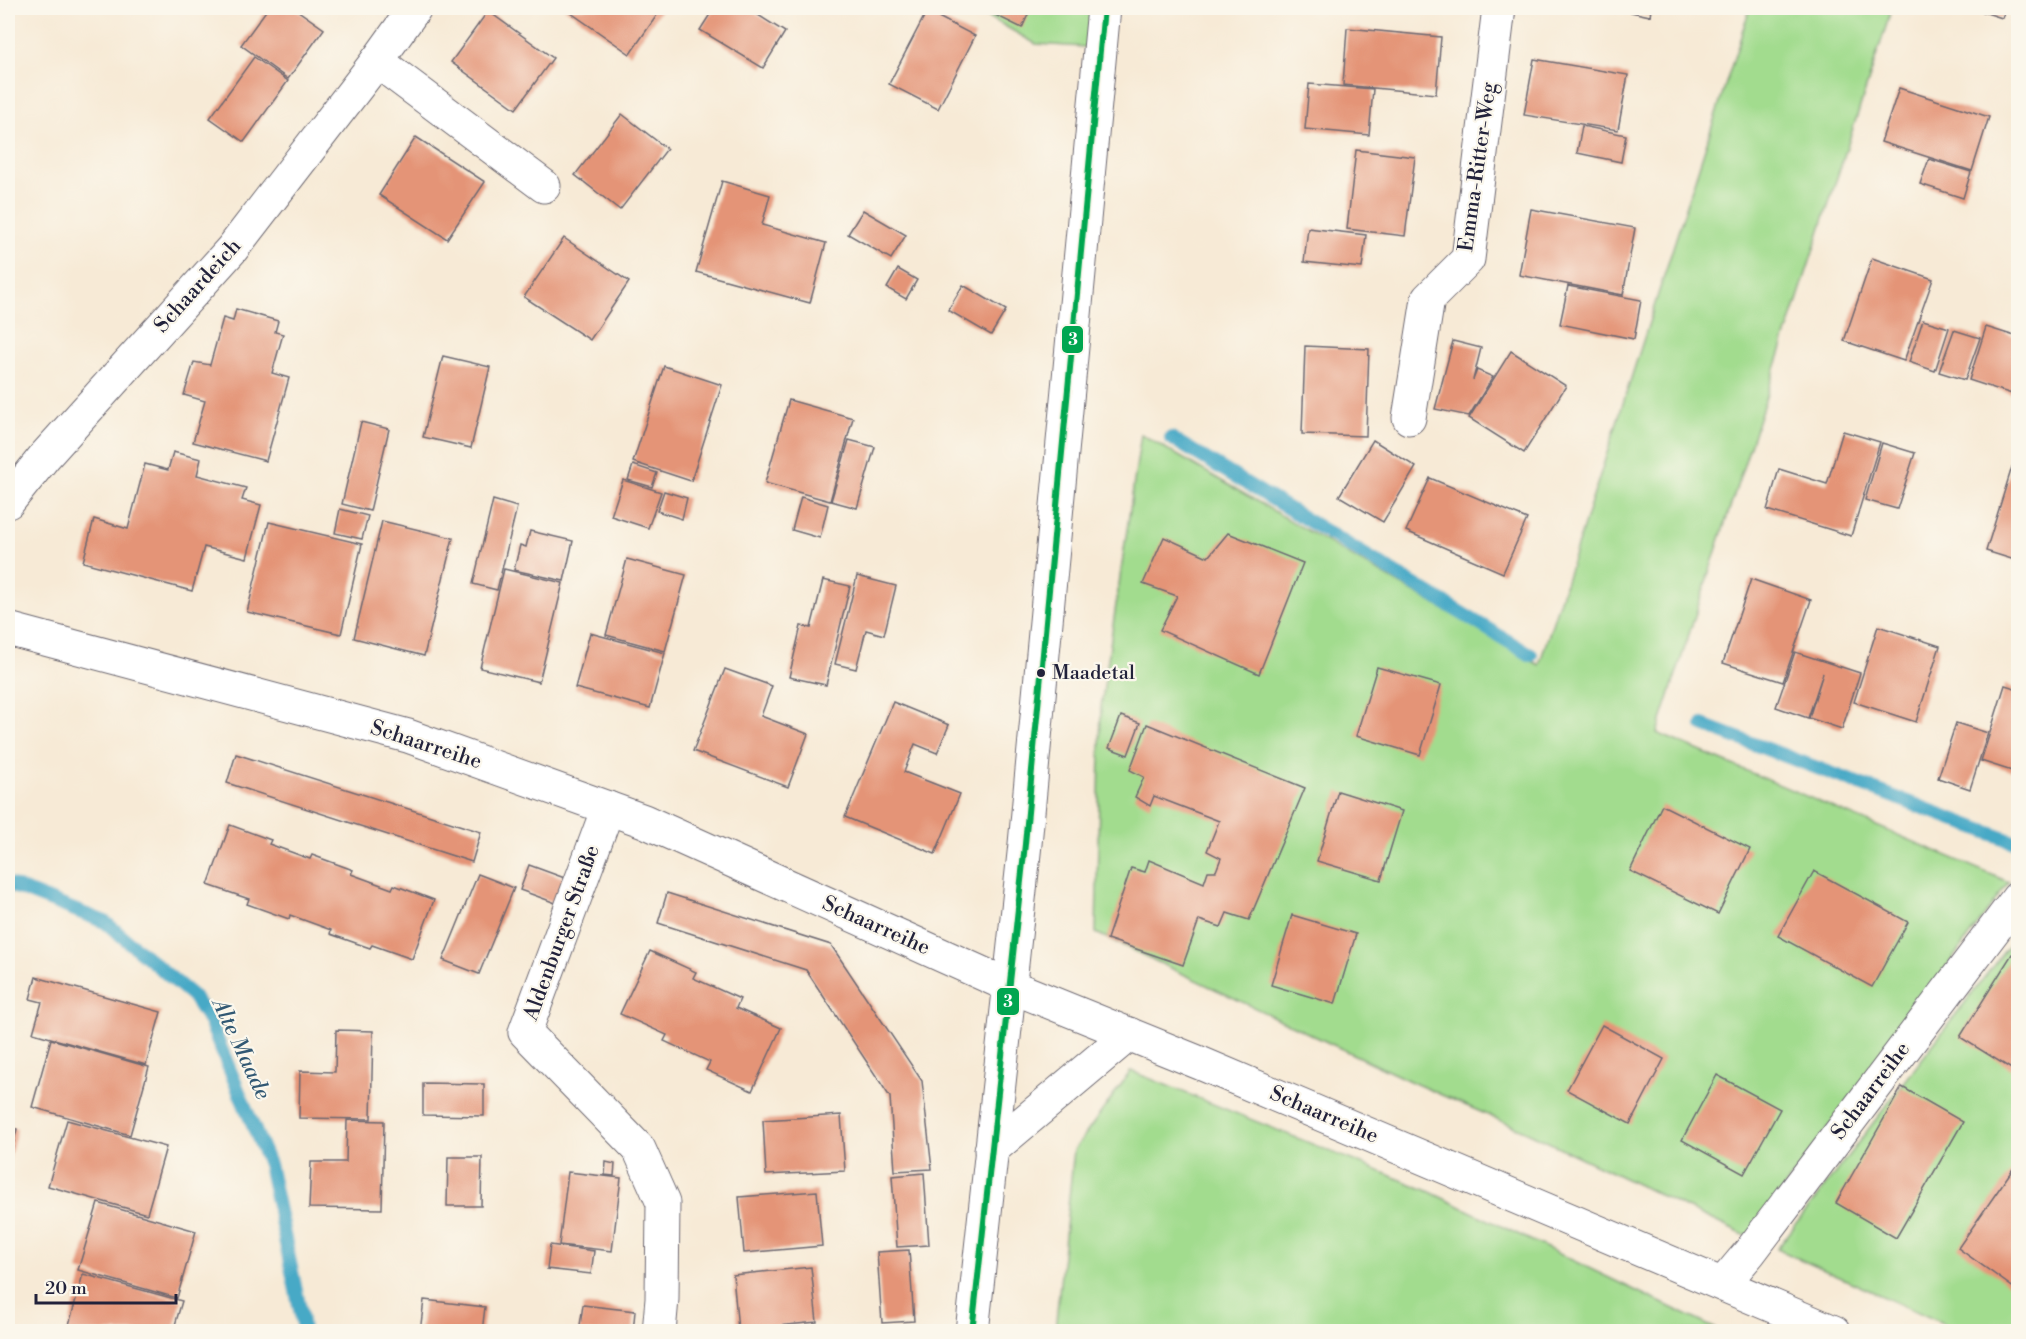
<svg xmlns="http://www.w3.org/2000/svg" width="2026" height="1339" viewBox="0 0 2026 1339" font-family="'Libre Bodoni',serif">
<style>
.green{fill:#a2dc8e;stroke:#627f64;stroke-width:1.5}
.lines{fill:none;stroke-linecap:round;stroke-linejoin:round}
.stream{stroke:#47a9c6;stroke-width:14}
.building{fill:#e49477}
.minor-casing{stroke:#6d6871;stroke-width:35}
.major-casing{stroke:#6d6871;stroke-width:35}
.minor{stroke:#fff;stroke-width:33}
.major{stroke:#fff;stroke-width:33}
.bus-1-casing{stroke:#fbf7ec;stroke-width:10}
.bus-1{stroke:#00a650;stroke-width:6}
.bus-dot{fill:#22223b;stroke:#fbf7ec;stroke-width:2}
.labels{text-anchor:middle;dominant-baseline:central;stroke-width:4.5;stroke-linejoin:round;paint-order:stroke}
.bus-label{font-size:20px;fill:#22223b;stroke:#fbf7ec;text-anchor:start}
.street-label{font-size:21px;fill:#22223b;stroke:#fbf7ec}
.water-label{font-size:22px;font-style:italic;fill:#315873;stroke:#fbf7ec}
.line-badge{stroke:#fbf7ec;stroke-width:2}
.badge-label{font-size:16px;text-anchor:middle;font-weight:bold;fill:#fff}
</style>
<rect width="100%" height="100%" fill="#fbf7ec"/>
<filter id="ink" filterUnits="userSpaceOnUse"><feTurbulence type="fractalNoise" baseFrequency=".0167" numOctaves="2"/><feDisplacementMap in="SourceGraphic" scale="12" xChannelSelector="R" yChannelSelector="G"/><feConvolveMatrix kernelMatrix="1 2 1 2 8 2 1 2 1" color-interpolation-filters="sRGB"/></filter>
<filter id="wash" filterUnits="userSpaceOnUse"><feTurbulence type="fractalNoise" baseFrequency=".008" numOctaves="4" result="noise"/><feDisplacementMap in="SourceGraphic" scale="24" xChannelSelector="R" yChannelSelector="G"/><feGaussianBlur stdDeviation="1.35" result="paint"/><feColorMatrix in="noise" values="0 0 0 0 0 0 0 0 0 0 0 0 0 0 0 0 0 1.4 0 .05"/><feComposite in="paint" operator="in"/></filter>
<g filter="url(#wash)">
<rect width="100%" height="100%" fill="#f7ead6"/>
<g class="green">
<polygon points="973,8 1104,8 1100,48 1036,44"/>
<polygon points="1750,8 1892,8 1657,733 2009,882 1748,1237 1527,1132 1414,1083 1096,933 1101,707 1141,434 1539,665"/>
<polygon points="2018,933 2018,1331 1960,1331 1777,1249"/>
<polygon points="1131,1071 1426,1190 1720,1331 1055,1331 1074,1150"/>
</g>
<g class="lines">
<g class="stream">
<polyline points="1171,438 1531,655"/>
<polyline points="1703,725 2011,841"/>
<polyline points="8,884 105,922 193,996 210,1022 269,1164 301,1314 303,1332"/>
</g>
</g>
<g id="blocks">
<g class="building">
<polygon points="268,8 294,8 324,29 288,79 241,45"/>
<polygon points="564,8 662,8 630,54"/>
<polygon points="714,8 747,8 785,32 763,68 700,30"/>
<polygon points="993,8 1031,8 1022,28 991,13"/>
<polygon points="1612,8 1651,8 1650,16"/>
<polygon points="1971,8 2006,8 2002,18"/>
<polygon points="488,11 553,58 516,109 451,62"/>
<polygon points="927,11 975,36 938,109 889,84"/>
<polygon points="1347,28 1441,37 1436,94 1343,85"/>
<polygon points="254,57 288,81 244,142 210,118"/>
<polygon points="1534,59 1628,75 1618,130 1524,115"/>
<polygon points="1309,84 1373,89 1369,135 1305,129"/>
<polygon points="1899,88 1989,117 1972,171 1881,142"/>
<polygon points="622,114 667,149 620,210 575,175"/>
<polygon points="1582,126 1626,135 1621,162 1577,153"/>
<polygon points="416,137 485,182 447,239 379,195"/>
<polygon points="1356,150 1415,157 1405,236 1347,229"/>
<polygon points="1929,159 1971,172 1963,198 1920,184"/>
<polygon points="722,181 770,195 762,225 826,243 810,303 696,272"/>
<polygon points="1531,209 1635,228 1623,295 1519,275"/>
<polygon points="863,210 906,235 891,259 848,234"/>
<polygon points="1308,228 1366,235 1362,268 1304,262"/>
<polygon points="564,238 629,282 590,340 524,297"/>
<polygon points="1872,258 1933,279 1904,361 1844,341"/>
<polygon points="898,269 917,280 906,299 887,288"/>
<polygon points="963,285 1006,310 991,335 948,310"/>
<polygon points="1568,286 1641,300 1634,339 1560,324"/>
<polygon points="236,309 278,321 275,332 283,334 272,373 289,378 266,461 193,442 205,401 184,395 194,362 210,365 223,318 233,321"/>
<polygon points="1923,320 1949,328 1935,371 1909,362"/>
<polygon points="1986,327 2018,337 2018,396 1969,380"/>
<polygon points="1954,330 1980,338 1965,380 1939,372"/>
<polygon points="1453,341 1481,348 1473,380 1477,370 1493,377 1469,416 1435,409"/>
<polygon points="1305,346 1369,349 1366,436 1302,434"/>
<polygon points="1511,351 1566,386 1524,453 1469,418"/>
<polygon points="443,356 490,367 471,448 423,437"/>
<polygon points="664,366 722,385 691,481 633,462"/>
<polygon points="789,400 853,418 830,501 765,483"/>
<polygon points="361,422 389,429 370,511 342,504"/>
<polygon points="1843,431 1880,442 1851,536 1767,510 1779,469 1827,484"/>
<polygon points="849,440 875,447 857,508 831,501"/>
<polygon points="1373,440 1416,467 1383,522 1339,496"/>
<polygon points="1882,443 1915,453 1897,509 1865,500"/>
<polygon points="173,452 201,459 197,475 246,488 242,500 261,505 247,558 204,547 192,591 83,562 94,519 128,529 145,464 168,470"/>
<polygon points="633,465 657,473 652,487 628,480"/>
<polygon points="2012,467 2018,469 2018,561 1986,551"/>
<polygon points="1430,478 1527,519 1503,573 1406,531"/>
<polygon points="623,480 661,492 648,528 611,516"/>
<polygon points="664,491 687,498 682,519 657,511"/>
<polygon points="801,497 828,505 820,538 792,530"/>
<polygon points="493,500 517,507 497,590 473,584"/>
<polygon points="340,509 368,516 362,539 335,533"/>
<polygon points="382,521 453,538 424,656 354,638"/>
<polygon points="269,522 362,544 341,634 247,612"/>
<polygon points="530,531 573,541 564,581 514,570 520,545 526,547"/>
<polygon points="1228,533 1303,563 1259,674 1160,630 1177,596 1143,584 1164,537 1208,557"/>
<polygon points="627,559 686,575 665,651 606,635"/>
<polygon points="504,569 563,583 539,682 480,668"/>
<polygon points="857,576 896,586 884,635 866,630 856,669 835,664"/>
<polygon points="1751,579 1811,600 1783,682 1723,663"/>
<polygon points="823,580 850,586 826,685 789,677 801,626 811,628"/>
<polygon points="1878,626 1940,646 1916,722 1854,702"/>
<polygon points="590,633 665,653 650,708 575,688"/>
<polygon points="1795,652 1860,673 1842,729 1809,718 1823,673 1808,718 1776,707"/>
<polygon points="1377,667 1441,685 1420,755 1356,736"/>
<polygon points="725,669 772,686 761,716 808,734 788,787 693,751"/>
<polygon points="2005,685 2018,689 2018,773 1981,761"/>
<polygon points="893,702 949,725 937,753 915,744 904,772 960,794 935,854 845,817"/>
<polygon points="1121,716 1140,723 1128,755 1109,748"/>
<polygon points="1956,723 1988,733 1970,789 1938,778"/>
<polygon points="1147,724 1305,788 1249,920 1227,913 1221,927 1199,920 1183,965 1107,939 1131,868 1145,872 1149,860 1204,883 1208,871 1216,871 1221,858 1207,851 1219,821 1154,796 1150,806 1135,797 1144,777 1130,770"/>
<polygon points="236,754 481,832 472,862 227,783"/>
<polygon points="1338,791 1402,811 1381,880 1317,861"/>
<polygon points="1662,805 1750,849 1718,914 1630,871"/>
<polygon points="230,825 271,840 269,844 310,859 312,855 353,870 351,874 392,889 394,885 434,900 412,959 372,945 370,948 330,934 331,930 290,915 289,919 247,904 249,899 208,885"/>
<polygon points="529,865 570,880 561,905 520,890"/>
<polygon points="1814,871 1908,922 1872,987 1778,936"/>
<polygon points="478,874 514,888 479,974 443,960"/>
<polygon points="667,893 831,945 922,1081 932,1169 895,1171 890,1097 806,970 658,923"/>
<polygon points="1292,915 1356,934 1335,1004 1271,985"/>
<polygon points="650,951 696,972 693,978 740,999 736,1008 781,1028 752,1091 706,1070 710,1062 664,1041 667,1035 620,1014"/>
<polygon points="2012,954 2018,958 2018,1061 2013,1070 1960,1037"/>
<polygon points="36,977 161,1012 146,1065 33,1033 42,1002 30,999"/>
<polygon points="1602,1025 1664,1059 1630,1124 1567,1090"/>
<polygon points="336,1030 373,1031 371,1119 299,1118 300,1071 335,1072"/>
<polygon points="51,1039 149,1067 130,1135 32,1107"/>
<polygon points="1717,1075 1780,1109 1744,1174 1682,1140"/>
<polygon points="423,1083 484,1084 484,1116 423,1115"/>
<polygon points="1902,1087 1963,1122 1896,1238 1836,1203"/>
<polygon points="841,1115 845,1171 766,1175 763,1120"/>
<polygon points="67,1120 166,1147 147,1214 48,1186"/>
<polygon points="347,1120 384,1121 382,1209 309,1208 311,1162 346,1162"/>
<polygon points="8,1127 17,1129 8,1166"/>
<polygon points="448,1157 482,1157 481,1206 447,1206"/>
<polygon points="606,1162 615,1164 614,1176 605,1175"/>
<polygon points="2015,1166 2018,1169 2018,1291 1958,1248"/>
<polygon points="568,1172 621,1178 612,1251 559,1245"/>
<polygon points="924,1173 929,1245 897,1247 892,1176"/>
<polygon points="817,1191 822,1246 744,1253 739,1197"/>
<polygon points="98,1203 196,1231 177,1298 78,1270"/>
<polygon points="550,1245 594,1251 591,1274 547,1269"/>
<polygon points="909,1250 914,1321 882,1323 877,1252"/>
<polygon points="811,1267 817,1322 738,1330 733,1275"/>
<polygon points="83,1274 182,1301 173,1332 67,1332"/>
<polygon points="424,1300 485,1307 482,1332 420,1332"/>
<polygon points="583,1305 635,1311 633,1332 579,1332"/>
</g>
</g>
</g>
<g filter="url(#ink)">
<use href="#blocks" fill-opacity="0" stroke="#6d6871" stroke-width="1.5"/>
<g class="lines">
<defs>
<g id="minor">
<polyline points="377,61 544,186"/>
<polyline points="1409,418 1428,299 1468,259 1499,8"/>
<polyline points="8,502 45,456 232,249 377,61 415,8"/>
<polyline points="608,808 525,1032 639,1149 663,1203 662,1299 659,1332"/>
<polyline points="1723,1284 1750,1252 2018,898"/>
</g>
<g id="major">
<polyline points="8,629 408,736 644,821 1010,986 1200,1063 1834,1332"/>
<polyline points="991,1150 1129,1034"/>
<polyline points="972,1332 1025,844 1104,8"/>
</g>
</defs>
<use href="#minor" class="minor-casing"/>
<use href="#major" class="major-casing"/>
<use href="#minor" class="minor"/>
<use href="#major" class="major"/>
<defs>
<polyline id="bus-1" points="972,1332 1025,844 1104,8"/>
</defs>
<use href="#bus-1" class="bus-1-casing"/>
<use href="#bus-1" class="bus-1"/>
</g>
</g>
<circle class="bus-dot" cx="1041" cy="673" r="5"/>
<g class="labels">
<g class="bus-label">
<text x="1052" y="673">Maadetal</text>
</g>
<g class="street-label">
<text transform="translate(1478 167) rotate(-82)">Emma-Ritter-Weg</text>
<text transform="translate(198 286) rotate(-48)">Schaardeich</text>
<text transform="translate(426 745) rotate(18)">Schaarreihe</text>
<text transform="translate(876 926) rotate(24)">Schaarreihe</text>
<text transform="translate(562 933) rotate(-70)">Aldenburger Straße</text>
<text transform="translate(1871 1091) rotate(-53)">Schaarreihe</text>
<text transform="translate(1324 1115) rotate(23)">Schaarreihe</text>
</g>
<g class="water-label">
<text transform="translate(241 1049) rotate(65)">Alte Maade</text>
</g>
</g>
<g class="line-badge">
<rect x="1061" y="325" width="23" height="29" rx="6" fill="#00a650"/>
<rect x="996" y="987" width="24" height="29" rx="6" fill="#00a650"/>
</g>
<g class="badge-label">
<text x="1073" y="345">3</text>
<text x="1008" y="1007">3</text>
</g>
<rect width="2026" height="1339" fill="none" stroke="#fbf7ec" stroke-width="30"/>
<path d="M36 1294v9h140v-9" fill="none" stroke="#22223b" stroke-width="3"/>
<text x="45" y="1294" font-size="18" fill="#22223b" stroke="#fbf7ec" stroke-width="4.5" paint-order="stroke">20 m</text>
</svg>
